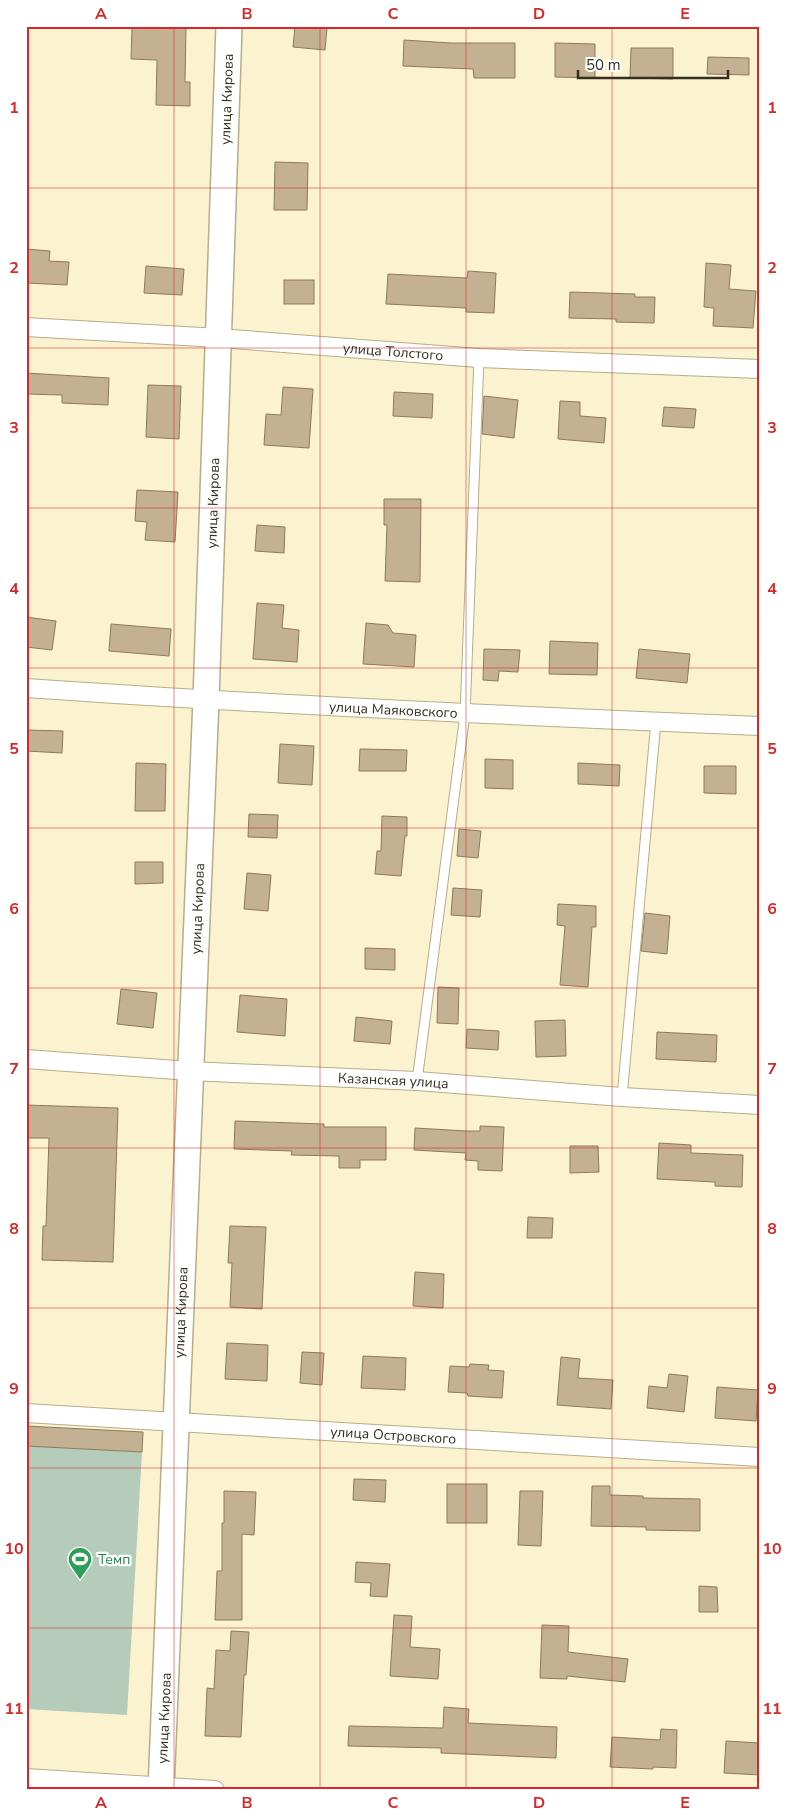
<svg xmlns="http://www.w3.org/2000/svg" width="786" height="1816" viewBox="0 0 786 1816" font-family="'Nunito Sans',sans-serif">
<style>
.green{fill:#b4ccb9}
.building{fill:#c4b092;stroke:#8d7a5e}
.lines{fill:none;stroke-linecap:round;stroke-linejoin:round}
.lane-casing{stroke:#b5ad8b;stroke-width:11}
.street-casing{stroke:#b5ad8b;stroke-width:20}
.secondary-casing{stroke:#b5ad8b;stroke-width:28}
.lane{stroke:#fff;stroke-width:9}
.street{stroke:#fff;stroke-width:18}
.secondary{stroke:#fff;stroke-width:25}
.grid{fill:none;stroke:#d62828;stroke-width:1;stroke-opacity:0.55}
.labels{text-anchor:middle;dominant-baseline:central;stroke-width:4.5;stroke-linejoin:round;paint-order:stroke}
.street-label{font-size:14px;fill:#333022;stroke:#fff}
.leisure-label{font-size:14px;fill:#27864d;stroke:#fff;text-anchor:start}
.neatline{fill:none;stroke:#d62828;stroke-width:2}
.grid-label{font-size:16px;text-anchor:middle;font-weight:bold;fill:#d62828}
</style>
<rect width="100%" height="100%" fill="#fbf3cf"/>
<polygon class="green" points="26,1446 142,1452 127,1715 26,1709"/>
<g class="building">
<polygon points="132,26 186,26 185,82 190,82 190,106 156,105 157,60 131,59"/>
<polygon points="295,26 327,28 325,50 293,47"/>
<polygon points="404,40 451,43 515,43 515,78 474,78 473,69 403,66"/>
<polygon points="555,43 595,44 595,78 555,77"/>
<polygon points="631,48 673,48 673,79 630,78"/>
<polygon points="708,57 749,58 749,75 707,74"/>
<polygon points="275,162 308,163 307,210 274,210"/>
<polygon points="26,249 50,251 49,261 69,262 67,285 26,283"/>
<polygon points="706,263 731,265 729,289 756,291 753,328 713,326 714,308 704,307"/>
<polygon points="146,266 184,269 182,295 144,293"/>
<polygon points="468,271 496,273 494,313 466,312 466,308 386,304 388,274 467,278"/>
<rect x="284" y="280" width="30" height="24"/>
<polygon points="570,292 635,294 635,297 655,297 654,323 616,322 616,319 569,318"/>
<polygon points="26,373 109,378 108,405 62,403 62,395 26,394"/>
<polygon points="148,385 181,386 179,439 146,437"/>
<polygon points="283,387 313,389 309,448 264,445 266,414 281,415"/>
<polygon points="394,392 433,394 432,418 393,416"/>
<polygon points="484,396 518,400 514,438 482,434"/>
<polygon points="560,401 580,402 580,416 606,418 604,443 558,439"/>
<polygon points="664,407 696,409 694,428 662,426"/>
<polygon points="137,490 178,492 175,542 145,540 147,522 135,521"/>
<polygon points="384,499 421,499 420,582 385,581 387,525 384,525"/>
<polygon points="257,525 285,527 284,553 255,551"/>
<polygon points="257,603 284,605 282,628 299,630 297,662 253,659"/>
<polygon points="26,617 56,621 52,650 26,647"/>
<polygon points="366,623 388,625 393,633 416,635 414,667 363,664"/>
<polygon points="111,624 171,629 169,656 109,651"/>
<polygon points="550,641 598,643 597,675 549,674"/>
<polygon points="484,649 520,650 518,672 499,671 498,681 483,680"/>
<polygon points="639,649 690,654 687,683 636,678"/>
<polygon points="26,730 63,731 62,753 26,751"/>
<polygon points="280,744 314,746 312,785 278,783"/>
<polygon points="360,749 407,750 406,771 359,771"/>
<polygon points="485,759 513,760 513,789 485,788"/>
<polygon points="136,763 166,764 165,811 135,811"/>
<polygon points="578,763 620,765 619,786 578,784"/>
<polygon points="704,766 736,766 736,794 704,793"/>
<polygon points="249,814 278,815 277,838 248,837"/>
<polygon points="382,816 407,817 407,836 405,836 401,876 375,874 377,851 381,851"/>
<polygon points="459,829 481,831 478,858 457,856"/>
<polygon points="135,862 163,862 163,883 135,884"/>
<polygon points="247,873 271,875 268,911 244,909"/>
<polygon points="453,888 482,890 480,917 451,915"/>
<polygon points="558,904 596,906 596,927 592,927 588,987 560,985 565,926 557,925"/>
<polygon points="645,913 670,916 667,954 641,951"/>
<polygon points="365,948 395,949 395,970 365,969"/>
<polygon points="438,987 459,988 458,1024 437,1023"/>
<polygon points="121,989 157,993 153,1028 117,1024"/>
<polygon points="240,995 287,999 285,1036 237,1032"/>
<polygon points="356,1017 392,1021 390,1044 354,1041"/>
<polygon points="565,1020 566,1056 536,1057 535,1021"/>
<polygon points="467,1029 499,1031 498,1050 466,1048"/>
<polygon points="657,1032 717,1035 716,1062 656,1059"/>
<polygon points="26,1105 118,1108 113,1262 42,1260 43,1226 46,1226 49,1138 26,1138"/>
<polygon points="235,1121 324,1124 324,1127 386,1127 386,1160 360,1160 360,1168 339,1168 339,1156 291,1155 292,1151 234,1149"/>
<polygon points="480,1126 504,1127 502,1171 478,1170 478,1161 465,1160 466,1153 414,1150 415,1128 467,1131 480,1131"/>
<polygon points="659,1143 691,1145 691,1153 743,1155 742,1187 715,1186 715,1182 657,1179"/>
<polygon points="570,1146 598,1146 599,1172 570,1173"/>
<polygon points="528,1217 553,1218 552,1238 527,1238"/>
<polygon points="230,1226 266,1227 262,1309 230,1307 232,1263 228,1263"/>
<polygon points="415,1272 444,1274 443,1308 413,1306"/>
<polygon points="227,1343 268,1345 267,1381 225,1379"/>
<polygon points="302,1352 324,1353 322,1385 300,1383"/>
<polygon points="363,1356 406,1358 405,1390 361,1388"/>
<polygon points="561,1357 580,1359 578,1378 613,1380 611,1409 557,1405"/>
<polygon points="470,1364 489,1365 488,1370 504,1371 502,1398 468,1396 467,1393 448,1392 450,1366 469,1367"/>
<polygon points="669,1374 688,1376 684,1412 647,1408 649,1386 667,1388"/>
<polygon points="717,1387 758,1390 756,1421 715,1418"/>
<polygon points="26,1426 143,1432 142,1452 26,1446"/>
<polygon points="354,1479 386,1480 385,1502 353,1500"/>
<rect x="447" y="1484" width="40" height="39"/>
<polygon points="592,1486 610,1486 610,1495 643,1496 643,1498 700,1499 700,1531 646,1530 646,1527 591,1526"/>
<polygon points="224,1491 256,1492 254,1535 242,1534 242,1620 215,1620 217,1571 222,1571 222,1523 224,1523"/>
<polygon points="520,1491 543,1491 541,1546 518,1545"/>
<polygon points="356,1562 390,1564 387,1597 370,1596 371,1583 355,1582"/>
<polygon points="699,1586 717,1587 718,1612 699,1612"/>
<polygon points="394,1615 412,1616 410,1647 440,1649 438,1679 390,1676"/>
<polygon points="542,1625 569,1626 568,1652 628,1659 625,1682 567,1676 567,1679 540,1678"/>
<polygon points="231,1631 249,1632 246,1675 244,1675 241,1737 205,1736 207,1688 214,1689 216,1650 230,1651"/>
<polygon points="444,1707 469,1709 468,1723 557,1727 556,1758 441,1753 441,1748 348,1746 349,1726 443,1728"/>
<polygon points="661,1729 677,1730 676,1768 653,1767 653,1769 610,1767 612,1737 660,1740"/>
<polygon points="726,1741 760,1743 760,1775 724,1773"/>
</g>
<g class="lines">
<defs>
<g id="lane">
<polyline points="417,1081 465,714 479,358"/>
<polyline points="622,1097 656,721"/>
</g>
<g id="street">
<path id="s1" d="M 26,327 L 219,338 L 479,358 L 760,369"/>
<path id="s2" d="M 26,688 C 271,705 515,716 760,726"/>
<path id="s3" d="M 26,1059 L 190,1071 L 417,1081 L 622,1097 L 760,1105"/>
<path id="s4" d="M 26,1413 L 760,1457"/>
<polyline points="26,1778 215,1790"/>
</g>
<g id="secondary">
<path id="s5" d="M 161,1790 L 206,700 L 229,26"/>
</g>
</defs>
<use href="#lane" class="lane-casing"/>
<use href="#street" class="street-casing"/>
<use href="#secondary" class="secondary-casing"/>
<use href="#lane" class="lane"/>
<use href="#street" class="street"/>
<use href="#secondary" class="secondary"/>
</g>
<path class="grid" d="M 174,26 L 174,1790M 320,26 L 320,1790M 466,26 L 466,1790M 612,26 L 612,1790M 26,188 L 760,188M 26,348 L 760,348M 26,508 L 760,508M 26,668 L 760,668M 26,828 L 760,828M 26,988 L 760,988M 26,1148 L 760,1148M 26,1308 L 760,1308M 26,1468 L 760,1468M 26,1628 L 760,1628"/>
<defs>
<symbol id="stadium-pin" viewBox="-11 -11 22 30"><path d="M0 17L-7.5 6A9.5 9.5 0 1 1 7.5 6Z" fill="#2e9e5b" stroke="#fff"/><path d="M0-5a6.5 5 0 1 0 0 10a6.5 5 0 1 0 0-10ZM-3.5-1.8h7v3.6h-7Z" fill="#fff"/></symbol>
</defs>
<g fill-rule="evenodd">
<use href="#stadium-pin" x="66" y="1545" width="28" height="38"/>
</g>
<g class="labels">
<g class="street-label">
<text stroke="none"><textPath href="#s5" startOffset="1692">улица Кирова</textPath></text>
<text stroke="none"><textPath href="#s1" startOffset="368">улица Толстого</textPath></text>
<text stroke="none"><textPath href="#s5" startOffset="1288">улица Кирова</textPath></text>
<text stroke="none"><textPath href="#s2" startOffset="368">улица Маяковского</textPath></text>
<text stroke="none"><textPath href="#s5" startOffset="882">улица Кирова</textPath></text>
<text stroke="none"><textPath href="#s3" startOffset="368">Казанская улица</textPath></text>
<text stroke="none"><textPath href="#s5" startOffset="478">улица Кирова</textPath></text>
<text stroke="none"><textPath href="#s4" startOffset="368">улица Островского</textPath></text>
<text stroke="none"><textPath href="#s5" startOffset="72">улица Кирова</textPath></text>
</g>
<g class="leisure-label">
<text x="98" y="1559">Темп</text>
</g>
</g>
<rect width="786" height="1816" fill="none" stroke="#ffffff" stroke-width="55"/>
<path d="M578 70v8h150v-8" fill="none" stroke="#333022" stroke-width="2.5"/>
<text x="586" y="70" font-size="15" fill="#333022" stroke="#ffffff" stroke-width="4" paint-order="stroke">50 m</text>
<rect x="28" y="28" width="730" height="1760" class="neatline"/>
<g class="grid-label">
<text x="101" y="19">A</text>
<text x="247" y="19">B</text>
<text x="393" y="19">C</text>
<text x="539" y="19">D</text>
<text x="685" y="19">E</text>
<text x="14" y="113">1</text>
<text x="772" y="113">1</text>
<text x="14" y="273">2</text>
<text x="772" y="273">2</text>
<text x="14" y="433">3</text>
<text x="772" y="433">3</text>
<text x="14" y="594">4</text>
<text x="772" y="594">4</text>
<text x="14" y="754">5</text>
<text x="772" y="754">5</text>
<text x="14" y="914">6</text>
<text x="772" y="914">6</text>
<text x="14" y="1074">7</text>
<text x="772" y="1074">7</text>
<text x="14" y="1234">8</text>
<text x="772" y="1234">8</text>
<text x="14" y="1394">9</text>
<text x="772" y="1394">9</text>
<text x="14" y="1554">10</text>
<text x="772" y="1554">10</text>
<text x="14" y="1714">11</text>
<text x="772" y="1714">11</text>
<text x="101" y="1808">A</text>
<text x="247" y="1808">B</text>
<text x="393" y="1808">C</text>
<text x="539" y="1808">D</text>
<text x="685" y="1808">E</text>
</g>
</svg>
